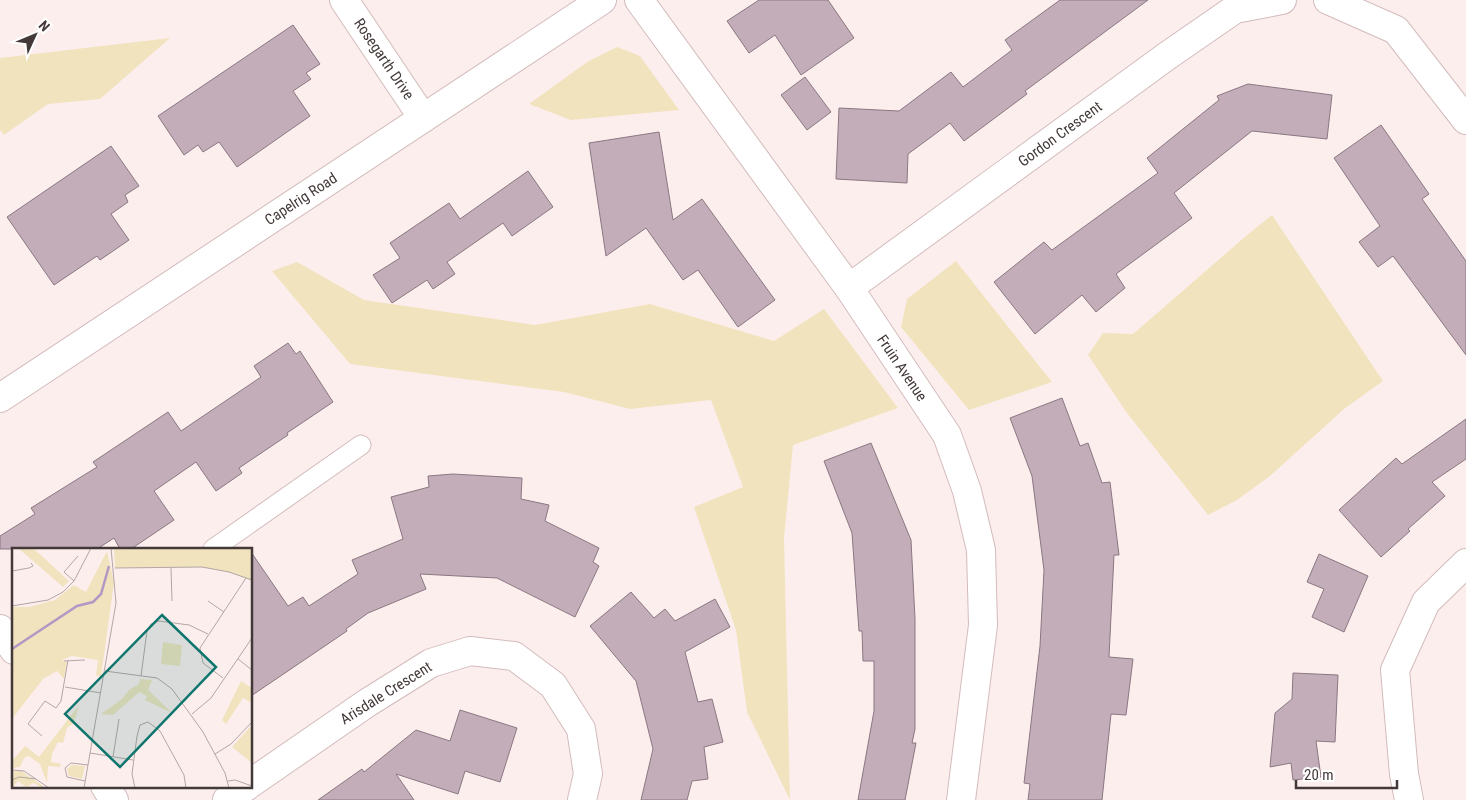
<svg xmlns="http://www.w3.org/2000/svg" width="1466" height="800" viewBox="0 0 1466 800" font-family="'Roboto Condensed',sans-serif">
<style>
.green{fill:#f1e3be}
.building{fill:#c2adb8;stroke:#8a7781}
.lines{fill:none;stroke-linecap:round;stroke-linejoin:round}
.service-casing{stroke:#d3bbbb;stroke-width:21}
.minor-casing{stroke:#d3bbbb;stroke-width:30}
.tertiary-casing{stroke:#d3bbbb;stroke-width:30}
.service{stroke:#fff;stroke-width:19}
.minor{stroke:#fff;stroke-width:28}
.tertiary{stroke:#fff;stroke-width:28}
.labels{text-anchor:middle;dominant-baseline:central;stroke-width:4.5;stroke-linejoin:round;paint-order:stroke}
.street-label{font-size:15px;fill:#433938;stroke:#fff}
.inset-river{fill:none;stroke:#b299c5;stroke-width:2.5}
.inset-road{fill:none;stroke:#b3a6a5;stroke-width:1}
.view{fill:#0f766e;fill-opacity:0.15;stroke:#0f766e;stroke-width:2.5}
.inset-edge{fill:none;stroke:#433938;stroke-width:2.5}
</style>
<rect width="100%" height="100%" fill="#fdeeee"/>
<g class="green">
<polygon points="170,38 100,99 48,104 4,135 0,130 0,58"/>
<polygon points="617,47 640,56 679,110 571,120 529,104 587,62"/>
<polygon points="1272,215 1383,381 1344,409 1270,476 1237,500 1208,515 1127,413 1088,355 1103,333 1133,334 1246,236"/>
<polygon points="956,261 1052,382 969,410 901,327 907,299"/>
<polygon points="297,262 364,300 535,325 650,304 774,341 824,309 898,408 793,445 784,538 790,800 747,712 736,630 694,507 743,487 711,400 630,409 564,392 350,364 272,271"/>
</g>
<g class="building">
<polygon points="759,0 828,0 854,38 801,75 775,35 749,53 727,21"/>
<polygon points="1060,0 1148,0 1025,91 1027,94 964,141 950,123 908,154 907,183 836,179 839,108 899,111 951,72 963,87 1012,50 1005,40"/>
<polygon points="293,25 320,64 306,73 311,79 293,91 310,116 237,167 219,142 203,152 198,145 184,155 158,116"/>
<polygon points="805,77 831,112 807,130 781,95"/>
<polygon points="1248,84 1332,95 1327,139 1252,131 1174,193 1192,218 1116,274 1125,288 1096,312 1082,295 1035,334 994,282 1044,242 1052,250 1158,173 1147,158 1219,100 1217,96"/>
<polygon points="1381,125 1429,194 1422,199 1466,261 1466,355 1393,256 1378,267 1359,242 1380,226 1334,158"/>
<polygon points="659,132 673,220 702,199 775,300 738,327 698,270 683,280 646,228 606,256 589,143"/>
<polygon points="111,146 139,186 125,195 128,202 111,214 129,240 100,260 97,256 54,285 7,217"/>
<polygon points="528,171 553,207 512,236 503,223 447,262 455,274 433,289 427,280 392,303 373,275 400,258 390,243 449,203 460,219"/>
<polygon points="288,343 296,354 300,351 333,402 287,433 288,435 239,468 242,473 216,491 196,462 154,491 174,520 131,549 120,549 114,538 97,549 0,549 0,536 35,514 31,508 97,467 93,462 168,412 181,431 261,377 254,366"/>
<polygon points="1062,398 1080,446 1088,443 1102,483 1110,482 1119,555 1114,555 1109,657 1133,659 1126,715 1111,714 1102,800 1028,800 1030,784 1024,783 1040,646 1044,570 1032,476 1010,418"/>
<polygon points="1466,419 1466,459 1432,482 1445,496 1408,529 1410,531 1381,557 1339,510 1396,458 1402,464"/>
<polygon points="871,443 911,540 915,619 915,729 912,743 916,743 905,800 858,800 874,711 874,661 863,661 862,631 859,631 852,533 824,461"/>
<polygon points="453,474 522,478 521,499 549,505 545,521 599,548 593,562 599,566 575,617 497,578 420,574 426,589 368,613 346,629 347,631 251,696 251,552 288,606 303,597 309,606 358,574 352,560 403,539 391,497 429,487 428,476"/>
<polygon points="1319,554 1368,576 1344,632 1312,617 1324,589 1307,582"/>
<polygon points="631,592 654,618 665,609 675,621 715,599 730,627 685,652 698,702 712,699 723,742 704,747 708,779 692,781 687,800 641,800 653,749 636,681 590,626"/>
<polygon points="1293,673 1338,675 1335,742 1316,741 1321,777 1293,780 1291,763 1270,767 1275,713 1292,699"/>
<polygon points="460,710 517,728 500,782 465,771 458,794 396,774 414,800 318,800 362,769 364,772 416,730 450,741"/>
</g>
<g class="lines">
<defs>
<polyline id="service" points="213,549 361,445"/>
<g id="minor">
<polyline points="344,0 423,118"/>
<polyline points="1328,0 1396,30 1466,120"/>
<polyline points="849,288 1167,56 1235,9 1282,0"/>
<polyline points="0,629 14,650"/>
<polyline points="251,783 367,703 431,663 470,651 514,656 553,685 581,729 588,774 582,800"/>
<polyline points="105,786 114,800"/>
<polyline points="227,800 247,786"/>
<polyline points="1409,800 1404,774 1395,670 1426,602 1466,563"/>
</g>
<g id="tertiary">
<polyline points="639,0 849,288 947,435 967,491 981,550 983,625 961,800"/>
<polyline points="0,398 602,0"/>
</g>
</defs>
<use href="#service" class="service-casing"/>
<use href="#minor" class="minor-casing"/>
<use href="#tertiary" class="tertiary-casing"/>
<use href="#service" class="service"/>
<use href="#minor" class="minor"/>
<use href="#tertiary" class="tertiary"/>
</g>
<g class="labels">
<g class="street-label">
<text transform="translate(384 59) rotate(56)">Rosegarth Drive</text>
<text transform="translate(1060 134) rotate(-36)">Gordon Crescent</text>
<text transform="translate(301 199) rotate(-33)">Capelrig Road</text>
<text transform="translate(902 368) rotate(56)">Fruin Avenue</text>
<text transform="translate(386 693) rotate(-32)">Arisdale Crescent</text>
</g>
</g>
<g transform="translate(12 548)">
<rect width="240" height="240" fill="#fdeeee"/>
<path d="M 6,0 L 21,0 L 57,33 L 51,39 ZM 102,0 L 240,0 L 240,33 L 217,24 L 190,19 L 103,20 ZM 95,3 L 102,34 L 89,129 L 84,127 L 86,112 L 60,108 L 50,112 L 55,114 L 52,131 L 45,123 L 31,131 L 0,171 L 0,59 L 17,59 L 43,52 L 62,37 L 74,44 ZM 151,94 L 170,97 L 168,118 L 149,116 ZM 128,131 L 140,132 L 136,142 L 160,165 L 133,152 L 135,148 L 127,144 L 101,167 L 89,166 L 110,151 L 117,142 L 127,136 ZM 229,133 L 240,140 L 240,155 L 231,150 L 214,176 L 210,172 ZM 67,157 L 62,175 L 55,180 L 51,195 L 46,194 L 40,206 L 39,214 L 49,216 L 48,219 L 36,218 L 35,235 L 28,216 L 17,208 L 12,210 L 8,219 L 0,220 L 0,213 L 13,198 L 27,209 ZM 240,177 L 240,215 L 220,199 ZM 60,217 L 73,218 L 70,231 L 57,228 L 55,221 ZM 8,222 L 31,238 L 30,240 L 22,235 L 14,239 L 6,233 L 0,240 L 0,224 Z" fill="#f1e3be"/>
<path class="inset-river" d="M 0,101 L 65,58 L 81,54 L 89,46 L 97,18"/>
<path class="inset-road" d="M 103,20 L 190,19 L 217,24 L 240,32M 159,20 L 160,53M 0,23 L 17,20 L 21,18 L 19,15M 62,33 L 52,24 L 66,8M 196,53 L 212,64M 0,58 L 36,52 L 51,44 L 62,33 L 79,0M 226,111 L 240,122M 52,113 L 73,112M 93,123 L 145,130 L 160,141 L 191,184 L 213,225 L 217,240M 129,128 L 135,83 L 139,76 L 147,73 L 177,77 L 196,86M 211,130 L 191,115 L 188,100 L 234,30M 53,139 L 89,145M 180,166 L 199,150 L 240,90M 30,188 L 16,176 L 33,153 L 44,160 L 49,153 L 56,112M 78,205 L 121,212M 203,206 L 219,196 L 240,174M 101,209 L 107,171M 0,222 L 12,223 L 37,240M 0,232 L 7,229 L 24,231M 73,233 L 55,229 L 53,220 L 59,215 L 76,217M 216,233 L 223,232 L 240,238M 72,240 L 104,55 L 99,0M 123,240 L 120,226 L 125,188 L 128,177 L 136,174 L 148,183 L 172,227 L 174,240"/>
<path class="view" d="M 150,67 L 204,119 L 108,219 L 53,166 Z"/>
<rect width="240" height="240" class="inset-edge"/>
</g>
<g transform="translate(35 35) rotate(46)" stroke="#ffffff" stroke-width="4" paint-order="stroke">
<path d="M0-4L9 19L0 12L-9 19Z" fill="#433938"/>
<text y="-8" font-size="14" font-weight="bold" text-anchor="middle" fill="#433938">N</text>
</g>
<path d="M1296 780v8h101v-8" fill="none" stroke="#433938" stroke-width="2.5"/>
<text x="1304" y="780" font-size="15" fill="#433938" stroke="#ffffff" stroke-width="4" paint-order="stroke">20 m</text>
</svg>
